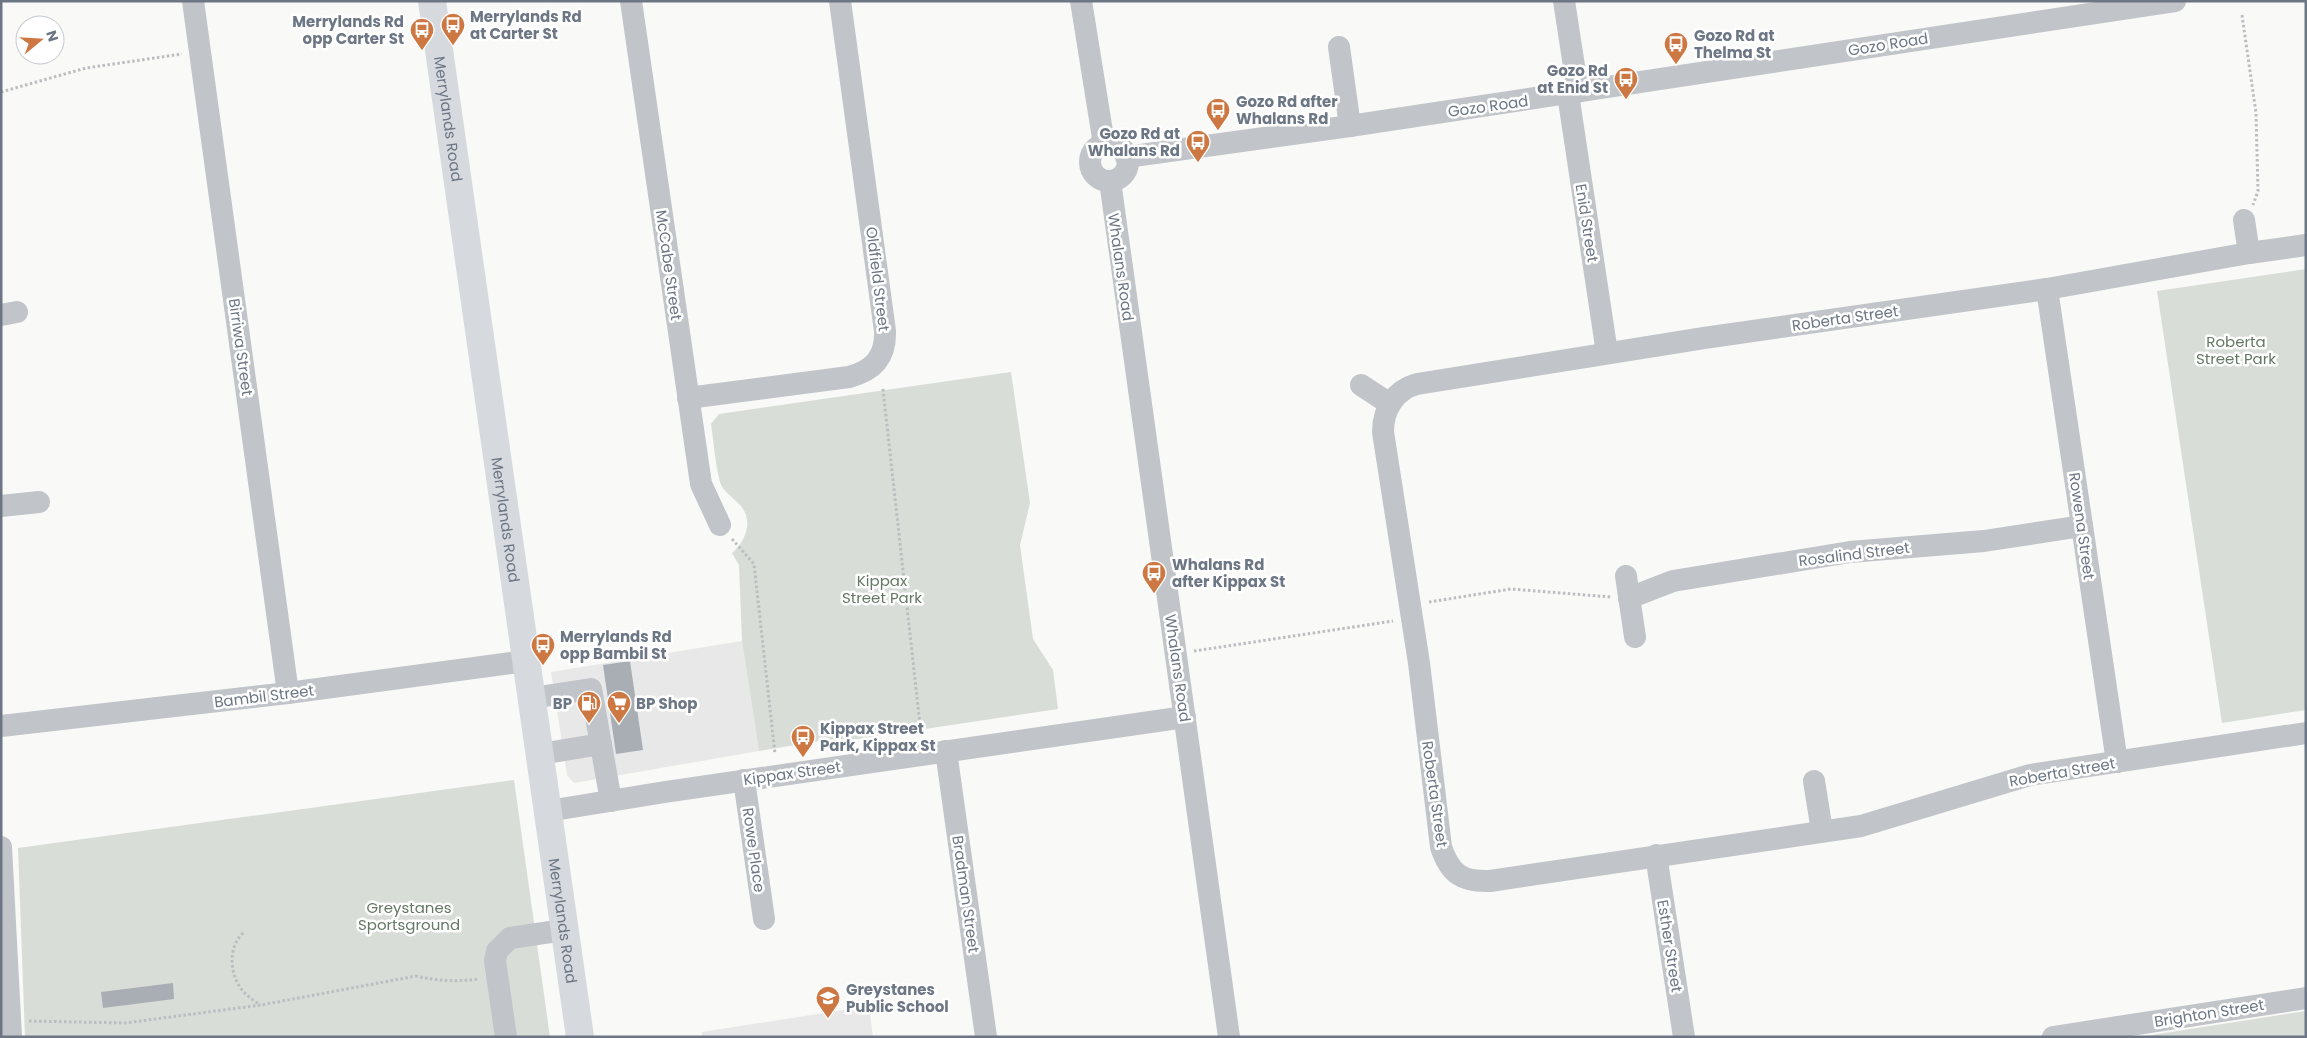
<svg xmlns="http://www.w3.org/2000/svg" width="2307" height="1038" viewBox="0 0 2307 1038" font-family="Poppins,sans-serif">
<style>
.built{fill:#e7e8e7}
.green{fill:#d8ddd7}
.building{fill:#a9aeb5}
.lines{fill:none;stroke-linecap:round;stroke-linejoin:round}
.path{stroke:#bbbdc0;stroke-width:3;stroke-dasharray:2.5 2.5;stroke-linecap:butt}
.minor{stroke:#c1c4c8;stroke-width:22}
.major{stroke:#d6d9dd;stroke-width:28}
.labels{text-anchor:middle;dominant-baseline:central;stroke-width:5;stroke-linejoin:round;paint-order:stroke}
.poi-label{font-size:15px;font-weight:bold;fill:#6c7684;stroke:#fff;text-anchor:start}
.street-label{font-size:15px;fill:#6c7684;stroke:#fff}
.park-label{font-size:15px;fill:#676;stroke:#fff}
</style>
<rect width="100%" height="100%" fill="#f9f9f7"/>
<g class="built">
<polygon points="742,641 759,751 574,783 567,775 551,672"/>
<polygon points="869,1006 873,1037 702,1037 702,1032"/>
</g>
<g class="green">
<polygon points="2306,269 2306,710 2222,723 2157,291"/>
<path d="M 1011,372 L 1030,503 L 1020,545 L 1033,639 L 1053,670 L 1058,709 L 831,743 L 831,739 L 759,751 L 742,641 L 739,565 L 732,553 C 746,541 754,520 740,505 C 733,497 723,492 720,482 C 715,463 714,443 711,424 L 719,414 Z"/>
<polygon points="514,780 550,1037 25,1037 18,848"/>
<polygon points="2306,1011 2306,1037 2139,1037"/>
</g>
<g class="building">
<polygon points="630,661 643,750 616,754 603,665"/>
<polygon points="173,983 174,999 103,1008 101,992"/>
</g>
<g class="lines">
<g class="path">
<polyline points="2242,15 2256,113 2258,191 2253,205"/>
<polyline points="1,92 86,68 182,54"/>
<polyline points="883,389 921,734"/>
<polyline points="732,539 754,564 775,754"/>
<polyline points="1429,602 1511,589 1611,597"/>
<polyline points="1194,651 1393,621"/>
<path d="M 243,933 C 229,946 229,971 240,987 C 245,995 253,1000 260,1005"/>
<path d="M 29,1021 L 125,1023 L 261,1005 L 416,976 C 438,981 456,982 478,979"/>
</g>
<g class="minor">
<polyline points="193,1 288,693"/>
<polyline points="631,1 701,484 720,525"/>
<polyline points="1081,1 1104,144"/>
<polyline points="1564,1 1578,92"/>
<polyline points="1339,47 1350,126"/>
<polyline points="1568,94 1607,353"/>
<circle cx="1109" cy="162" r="19"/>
<polyline points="1126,157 1350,126 2175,1"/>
<polyline points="1110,181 1229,1037"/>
<polyline points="2244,220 2249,253"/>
<path d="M 2306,245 L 2249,253 L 2047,289 L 1704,338 L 1417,384 C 1395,390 1383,409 1383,432 L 1419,663 L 1441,847 C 1450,874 1462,882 1490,881 L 1861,826 L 2030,775 L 2306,733"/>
<polyline points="2047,289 2117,762"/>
<polyline points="1,315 17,312"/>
<polyline points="1361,385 1390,404"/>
<path d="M 688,398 L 849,377 C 873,371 886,357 885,331 L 840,1"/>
<polyline points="1,506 39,502"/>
<polyline points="1626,576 1635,637"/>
<polyline points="1629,598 1673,581 1850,552 1984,541 2082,526"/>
<polyline points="532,698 591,689 611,801"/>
<polyline points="1,726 288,693 526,661"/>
<polyline points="946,751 986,1037"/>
<polyline points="540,754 601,744"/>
<polyline points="744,780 764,919"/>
<polyline points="1814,781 1822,831"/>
<polyline points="548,811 665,792 1185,717"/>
<polyline points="1,847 11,1037"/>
<polyline points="1656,855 1684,1037"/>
<polyline points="506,1037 495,961 497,951 510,938 564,930"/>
<polyline points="2053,1037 2306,998"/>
</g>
<path class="major" id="s1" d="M 432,1 L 580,1037"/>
</g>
<defs>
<symbol id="bus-pin" viewBox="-11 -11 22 30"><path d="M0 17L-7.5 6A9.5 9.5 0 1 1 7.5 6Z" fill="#cd7743" stroke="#fff"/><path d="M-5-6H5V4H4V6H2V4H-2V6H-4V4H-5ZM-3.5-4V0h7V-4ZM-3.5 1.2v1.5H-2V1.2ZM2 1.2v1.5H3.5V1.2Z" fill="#fff"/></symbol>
<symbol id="fuel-pin" viewBox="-11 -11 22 30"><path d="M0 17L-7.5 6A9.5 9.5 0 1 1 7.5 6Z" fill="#cd7743" stroke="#fff"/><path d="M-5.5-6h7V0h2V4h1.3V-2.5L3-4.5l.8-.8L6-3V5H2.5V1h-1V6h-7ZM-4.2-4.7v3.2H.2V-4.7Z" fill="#fff"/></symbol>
<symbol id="supermarket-pin" viewBox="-11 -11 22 30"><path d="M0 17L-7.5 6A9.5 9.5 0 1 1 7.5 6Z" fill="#cd7743" stroke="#fff"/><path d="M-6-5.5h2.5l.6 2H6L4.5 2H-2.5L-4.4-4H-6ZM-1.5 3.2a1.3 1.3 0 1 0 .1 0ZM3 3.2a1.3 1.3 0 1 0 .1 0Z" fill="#fff"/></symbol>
<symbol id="school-pin" viewBox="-11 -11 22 30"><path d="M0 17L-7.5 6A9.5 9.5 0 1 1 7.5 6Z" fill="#cd7743" stroke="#fff"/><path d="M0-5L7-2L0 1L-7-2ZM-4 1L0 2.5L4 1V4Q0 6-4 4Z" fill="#fff"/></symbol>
</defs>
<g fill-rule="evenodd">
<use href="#bus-pin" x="439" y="11" width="28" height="38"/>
<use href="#bus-pin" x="408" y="16" width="28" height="38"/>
<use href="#bus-pin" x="1662" y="30" width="28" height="38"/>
<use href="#bus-pin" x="1612" y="65" width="28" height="38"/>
<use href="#bus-pin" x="1204" y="96" width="28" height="38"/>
<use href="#bus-pin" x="1184" y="128" width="28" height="38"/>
<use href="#bus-pin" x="1140" y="559" width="28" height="38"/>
<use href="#bus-pin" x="529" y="631" width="28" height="38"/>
<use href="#fuel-pin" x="575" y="689" width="28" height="38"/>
<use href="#supermarket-pin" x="605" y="689" width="28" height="38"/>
<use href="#bus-pin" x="789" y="723" width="28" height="38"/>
<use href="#school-pin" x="814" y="984" width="28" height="38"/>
</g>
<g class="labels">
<g class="poi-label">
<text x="470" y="16">Merrylands Rd<tspan x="470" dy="17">at Carter St</tspan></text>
<text x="404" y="21" text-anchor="end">Merrylands Rd<tspan x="404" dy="17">opp Carter St</tspan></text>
<text x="1694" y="35">Gozo Rd at<tspan x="1694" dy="17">Thelma St</tspan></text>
<text x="1608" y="70" text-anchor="end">Gozo Rd<tspan x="1608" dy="17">at Enid St</tspan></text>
<text x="1236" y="101">Gozo Rd after<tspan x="1236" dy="17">Whalans Rd</tspan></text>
<text x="1180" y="133" text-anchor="end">Gozo Rd at<tspan x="1180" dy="17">Whalans Rd</tspan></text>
<text x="1172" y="564">Whalans Rd<tspan x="1172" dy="17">after Kippax St</tspan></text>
<text x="560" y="636">Merrylands Rd<tspan x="560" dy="17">opp Bambil St</tspan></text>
<text x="572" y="703" text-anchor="end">BP</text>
<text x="636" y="703">BP Shop</text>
<text x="820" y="728">Kippax Street<tspan x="820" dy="17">Park, Kippax St</tspan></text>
<text x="846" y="989">Greystanes<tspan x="846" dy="17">Public School</tspan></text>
</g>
<g class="street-label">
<text transform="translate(1888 44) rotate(-9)">Gozo Road</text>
<text transform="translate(1488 106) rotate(-8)">Gozo Road</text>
<text stroke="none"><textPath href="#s1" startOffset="119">Merrylands Road</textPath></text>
<text transform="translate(1587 223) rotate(81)">Enid Street</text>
<text transform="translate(669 265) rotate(82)">McCabe Street</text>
<text transform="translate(1121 267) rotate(82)">Whalans Road</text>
<text transform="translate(878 279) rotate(83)">Oldfield Street</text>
<text transform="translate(1845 318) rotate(-8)">Roberta Street</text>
<text transform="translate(241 347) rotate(82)">Birriwa Street</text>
<text stroke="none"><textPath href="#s1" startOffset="524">Merrylands Road</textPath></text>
<text transform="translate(2082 526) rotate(82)">Rowena Street</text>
<text transform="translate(1854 554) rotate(-7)">Rosalind Street</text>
<text transform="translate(1178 668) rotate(82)">Whalans Road</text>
<text transform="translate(264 696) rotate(-7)">Bambil Street</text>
<text transform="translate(2062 772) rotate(-10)">Roberta Street</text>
<text transform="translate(792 773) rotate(-8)">Kippax Street</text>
<text transform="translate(1435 794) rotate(82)">Roberta Street</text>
<text transform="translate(754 850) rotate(82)">Rowe Place</text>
<text transform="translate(966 894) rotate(82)">Bradman Street</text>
<text stroke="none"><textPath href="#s1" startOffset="929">Merrylands Road</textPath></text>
<text transform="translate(1670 946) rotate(81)">Esther Street</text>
<text transform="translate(2209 1013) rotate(-9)">Brighton Street</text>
</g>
<g class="park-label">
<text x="2236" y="341">Roberta<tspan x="2236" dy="17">Street Park</tspan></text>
<text x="882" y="580">Kippax<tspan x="882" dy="17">Street Park</tspan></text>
<text x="409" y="907">Greystanes<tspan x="409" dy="17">Sportsground</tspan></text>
</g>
</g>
<rect width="2307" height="1038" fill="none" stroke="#6c7684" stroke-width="5"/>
<g transform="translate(40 40) rotate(72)"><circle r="24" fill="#ffffff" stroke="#c4c8ce"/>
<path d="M0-4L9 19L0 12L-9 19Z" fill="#cd7743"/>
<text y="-8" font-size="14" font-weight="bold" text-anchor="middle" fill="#6c7684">N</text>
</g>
</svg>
